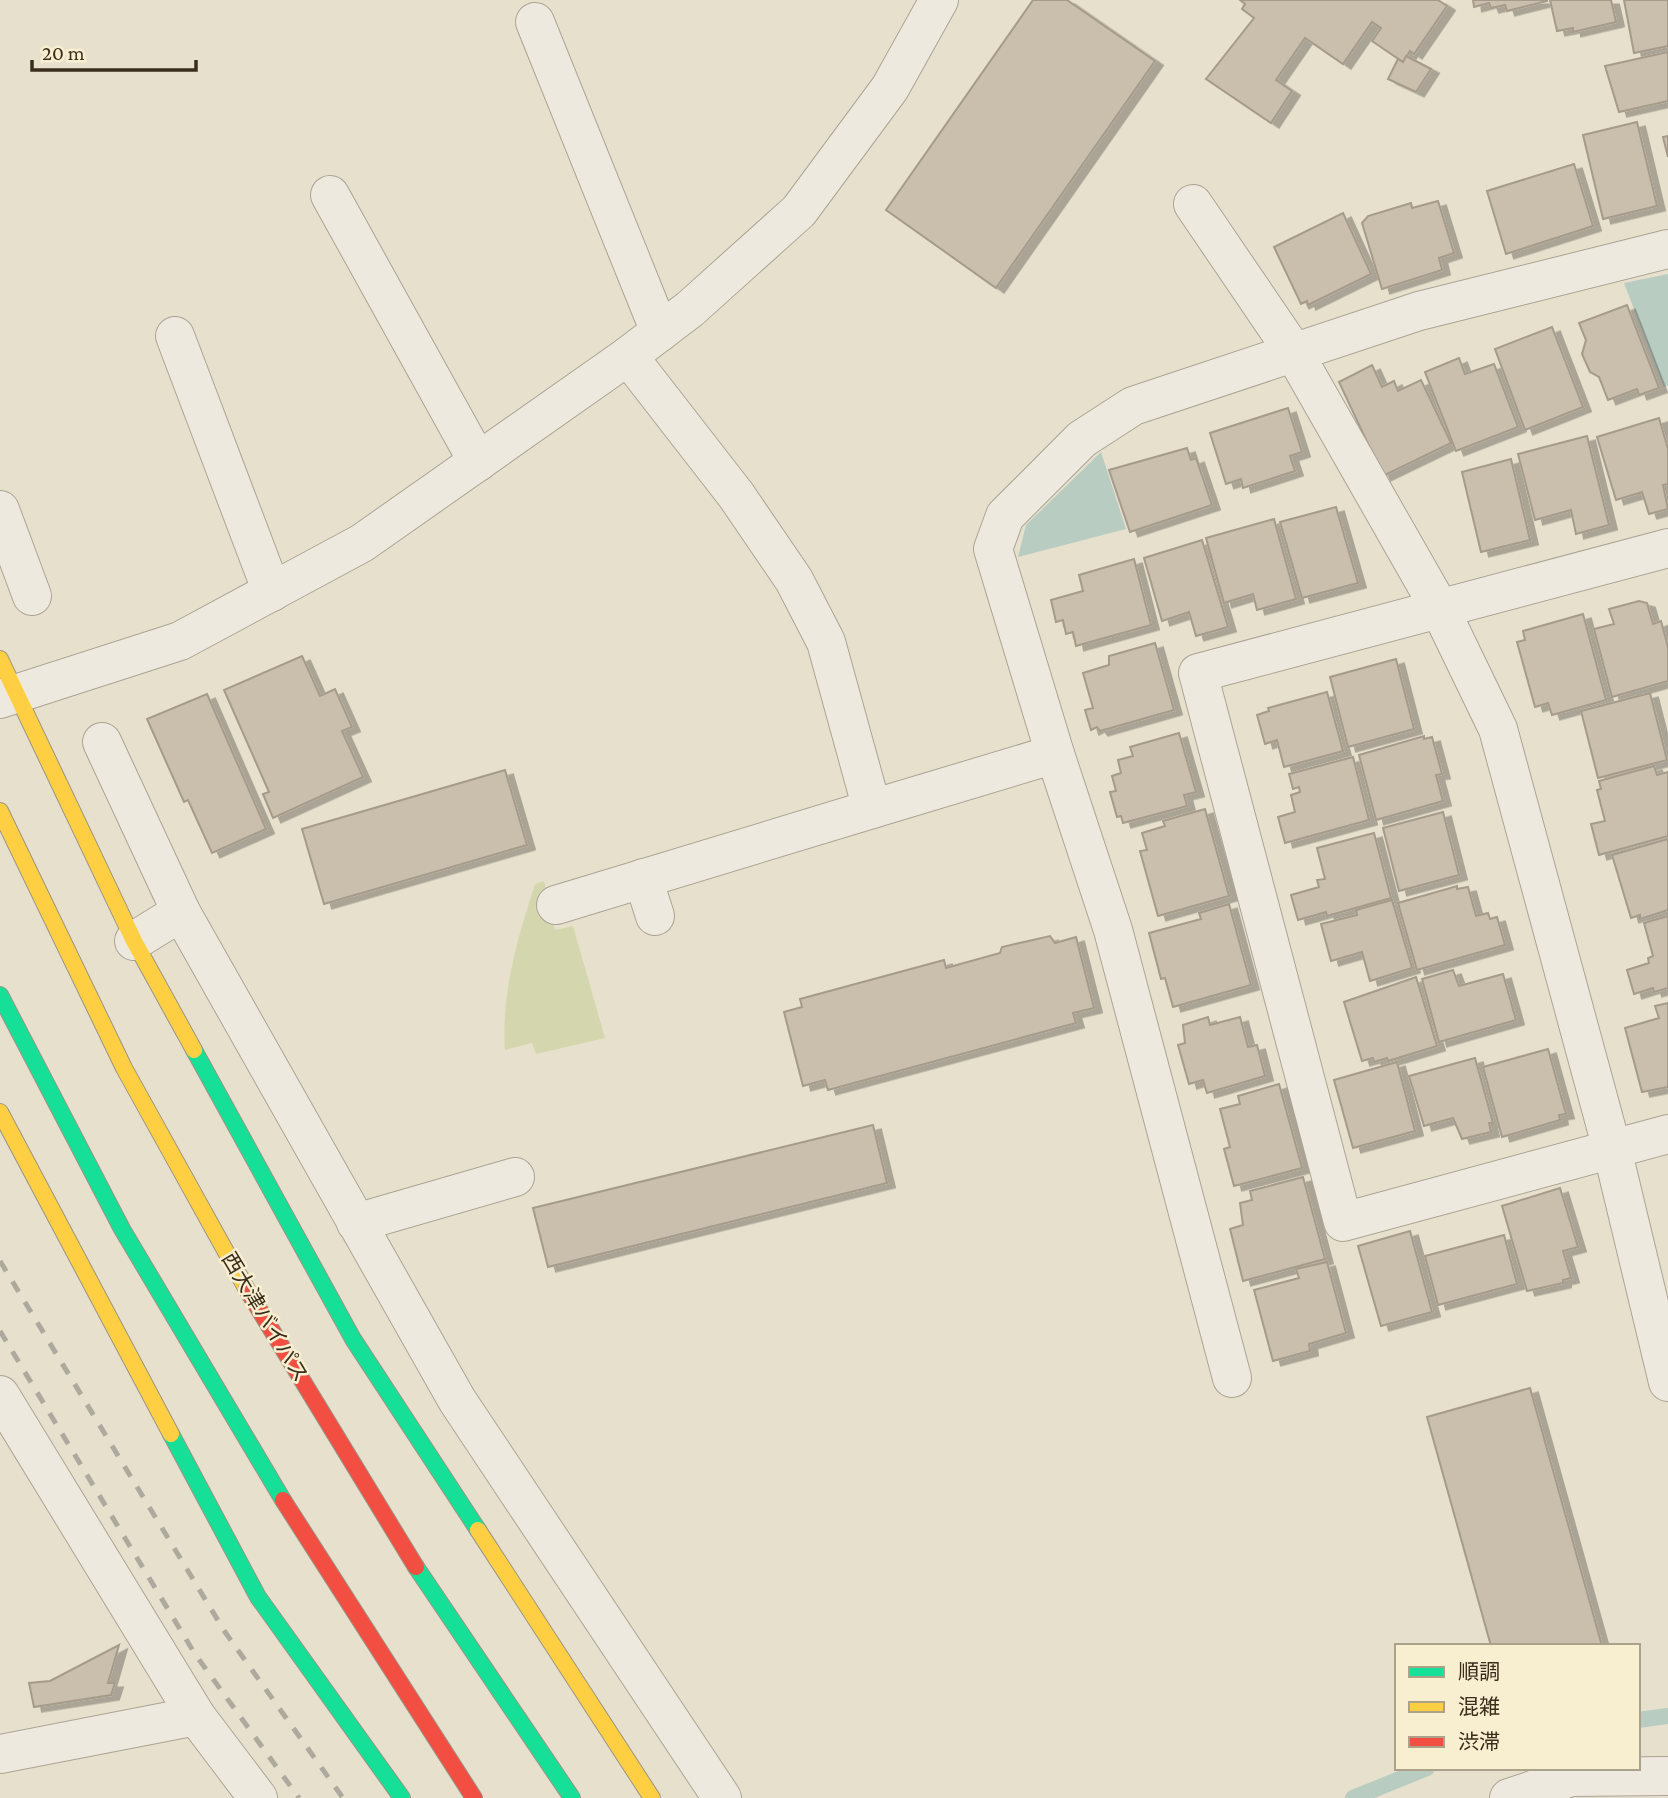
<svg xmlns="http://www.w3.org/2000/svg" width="1668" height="1798" viewBox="0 0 1668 1798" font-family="'Crimson Pro','Noto Sans JP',serif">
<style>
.green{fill:#d4d7ad}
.water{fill:#b8ccc1}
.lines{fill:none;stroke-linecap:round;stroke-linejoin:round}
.stream{stroke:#b8ccc1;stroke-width:16}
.building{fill:#cabead;stroke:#a69b8b;stroke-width:2;filter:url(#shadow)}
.street-casing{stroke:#aba495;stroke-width:40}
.fast-casing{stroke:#9b9485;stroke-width:18}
.slow-casing{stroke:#9b9485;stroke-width:18}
.jam-casing{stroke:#9b9485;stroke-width:18}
.street{stroke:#eee9de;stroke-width:38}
.fast{stroke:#16e098;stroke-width:16}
.slow{stroke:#ffcf43;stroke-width:16}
.jam{stroke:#f24e42;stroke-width:16}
.rail{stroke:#ada99e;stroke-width:5;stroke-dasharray:12 12;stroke-linecap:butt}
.labels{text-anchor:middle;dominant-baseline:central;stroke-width:5;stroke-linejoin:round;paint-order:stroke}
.street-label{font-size:21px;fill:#3b2d1c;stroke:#f8efd1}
</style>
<defs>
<filter id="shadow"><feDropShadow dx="8" dy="4.5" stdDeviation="0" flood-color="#0004"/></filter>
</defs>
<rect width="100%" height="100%" fill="#e6e0cc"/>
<path class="green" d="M 544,881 L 555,930 L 573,926 L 605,1038 L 536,1054 L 532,1043 L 505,1050 C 501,993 518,937 535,884 Z"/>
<g class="water">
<polygon points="1668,274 1668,385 1664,387 1624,283"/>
<polygon points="1101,452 1126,529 1018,557 1026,525"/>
</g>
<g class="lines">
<g class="stream">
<polyline points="1638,1720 1668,1716"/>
<polyline points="1353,1798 1427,1768"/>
</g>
</g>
<g class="building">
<polygon points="1033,0 1067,0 1155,61 996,288 886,210"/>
<polygon points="1240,0 1438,0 1447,6 1414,54 1410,51 1403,62 1372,41 1381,28 1372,22 1343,64 1305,38 1276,80 1292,91 1271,123 1206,79 1254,18 1242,9 1245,4"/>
<polygon points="1473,0 1547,0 1547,1 1507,11 1505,5 1491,8 1489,3 1474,7"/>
<polygon points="1550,0 1611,0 1616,22 1573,32 1573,28 1557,31"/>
<polygon points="1624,0 1668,0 1668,46 1634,53"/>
<polygon points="1668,52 1668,101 1619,112 1605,66"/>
<polygon points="1406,56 1431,69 1416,92 1388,79 1398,59 1403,62"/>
<polygon points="1637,122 1657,206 1603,219 1583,135"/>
<polygon points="1668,136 1668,157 1663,137"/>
<polygon points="1574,164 1593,226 1506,254 1487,191"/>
<polygon points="1438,201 1454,253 1439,258 1442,270 1382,289 1362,223 1368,216 1411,203 1412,208"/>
<polygon points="1343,213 1371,274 1308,305 1307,301 1301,304 1274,247"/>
<polygon points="1627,305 1659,388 1639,395 1637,389 1608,400 1599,377 1590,372 1582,354 1586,340 1579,323"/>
<polygon points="1552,327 1583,407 1525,430 1495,349"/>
<polygon points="1459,358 1465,374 1494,364 1518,427 1456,451 1425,372"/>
<polygon points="1372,365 1382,387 1394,381 1398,391 1421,380 1451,443 1383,476 1339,382"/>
<polygon points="1288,408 1302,452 1290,456 1295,471 1243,488 1241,479 1226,484 1210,433"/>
<polygon points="1659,418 1668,449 1668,484 1663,485 1668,509 1649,514 1642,492 1616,500 1597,437"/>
<polygon points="1587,436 1609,525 1576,534 1571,510 1535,520 1518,454"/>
<polygon points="1187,448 1191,460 1196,458 1212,505 1130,532 1109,470"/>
<polygon points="1511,459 1530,540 1481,552 1462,472"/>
<polygon points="1336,507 1358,583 1302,598 1280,522"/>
<polygon points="1274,519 1296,599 1257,610 1253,594 1224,603 1206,538"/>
<polygon points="1202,540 1228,627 1196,636 1189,612 1162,621 1144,558"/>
<polygon points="1134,559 1151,625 1076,646 1073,632 1066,634 1063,620 1056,622 1051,600 1083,591 1079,575"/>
<polygon points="1639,601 1647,603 1653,624 1661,621 1668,647 1668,681 1612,697 1594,629 1614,624 1609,609"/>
<polygon points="1583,614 1606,700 1552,715 1548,703 1535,707 1517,642 1525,640 1523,631"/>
<polygon points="1155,643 1174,710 1100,731 1097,727 1091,730 1085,710 1093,708 1083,673 1109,665 1109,656"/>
<polygon points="302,656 320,696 335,689 352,727 342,731 363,777 273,818 263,794 269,792 224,690"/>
<polygon points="1396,659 1414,729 1348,747 1330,677"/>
<polygon points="1327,692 1343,751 1284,767 1277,740 1265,744 1257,715 1269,711 1268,708"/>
<polygon points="1650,693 1667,760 1598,778 1581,711"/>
<polygon points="207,694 266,829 212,853 188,800 184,802 147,719"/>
<polygon points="1179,733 1196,792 1184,795 1187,806 1123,823 1121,816 1117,817 1110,792 1116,791 1112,776 1121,773 1118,760 1133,756 1130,747"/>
<polygon points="1424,736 1424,739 1432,737 1442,774 1436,775 1443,801 1376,820 1359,755"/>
<polygon points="1353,757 1369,820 1285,843 1278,817 1295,812 1291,795 1300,792 1299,787 1293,789 1289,774"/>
<polygon points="1654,766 1657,775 1668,772 1668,836 1599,855 1591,824 1605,821 1597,790 1601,789 1599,781"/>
<polygon points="505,770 527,845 324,904 302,829"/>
<polygon points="1205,809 1229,896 1158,916 1140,851 1147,850 1142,833 1165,826 1163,821"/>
<polygon points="1443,812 1459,875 1399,891 1383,828"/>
<polygon points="1374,833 1391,898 1327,916 1326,912 1298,920 1291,895 1319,887 1317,880 1325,879 1317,848"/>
<polygon points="1668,839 1668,910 1640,919 1640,915 1631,918 1612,855"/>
<polygon points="1457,886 1457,889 1468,887 1476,916 1488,913 1490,919 1497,917 1505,945 1417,970 1398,903"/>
<polygon points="1392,900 1412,968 1370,981 1362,952 1331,961 1321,924 1357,915 1356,910"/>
<polygon points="1229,904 1251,985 1173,1007 1165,978 1161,979 1149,933 1201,919 1199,913"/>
<polygon points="1668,916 1668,988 1654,992 1653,988 1634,994 1627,970 1649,963 1648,958 1653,956 1644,923"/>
<polygon points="1050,936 1055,943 1076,937 1094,1008 1073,1013 1076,1023 828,1090 825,1080 803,1086 784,1012 802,1007 800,999 944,960 946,968 1000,953 1002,947"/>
<polygon points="1453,970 1459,986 1503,974 1516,1020 1439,1042 1422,979"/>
<polygon points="1416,977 1437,1046 1388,1061 1387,1058 1374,1062 1373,1058 1362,1061 1344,1002"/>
<polygon points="1668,1003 1668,1087 1642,1092 1625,1028 1659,1018 1655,1006"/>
<polygon points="1208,1017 1210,1025 1240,1017 1248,1047 1257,1045 1265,1076 1207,1093 1203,1080 1189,1084 1178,1045 1185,1043 1183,1025"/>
<polygon points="1548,1049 1566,1114 1559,1115 1560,1120 1502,1137 1483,1067"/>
<polygon points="1475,1058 1493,1123 1489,1123 1491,1132 1462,1139 1453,1118 1424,1126 1409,1076"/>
<polygon points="1397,1062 1415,1131 1353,1148 1334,1080"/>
<polygon points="1279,1084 1302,1168 1234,1186 1224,1149 1230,1147 1220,1109 1240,1104 1238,1096"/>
<polygon points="873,1125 887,1183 548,1267 533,1208"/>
<polygon points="1303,1177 1325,1259 1243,1281 1230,1229 1243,1225 1240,1203 1252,1200 1250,1191"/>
<polygon points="1560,1188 1578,1247 1563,1251 1571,1278 1563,1280 1563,1283 1527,1291 1502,1206"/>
<polygon points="1410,1231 1432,1312 1381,1326 1358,1246"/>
<polygon points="1504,1235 1517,1284 1438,1305 1425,1256"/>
<polygon points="1327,1262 1346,1333 1309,1344 1310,1351 1273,1361 1254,1290 1299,1278 1296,1269"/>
<polygon points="1530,1388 1602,1646 1491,1646 1427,1417"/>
<polygon points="119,1645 108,1683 115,1683 111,1695 34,1707 29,1683 50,1681"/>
</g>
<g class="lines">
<defs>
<g id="street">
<polyline points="535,22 660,332"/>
<polyline points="330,195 478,462"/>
<polyline points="1193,204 1293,351 1440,609 1498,729 1612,1149 1668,1382"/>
<polyline points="175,336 272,592"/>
<polyline points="0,510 32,596"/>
<polyline points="1668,548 1198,673 1343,1222 1668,1134"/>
<polyline points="0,699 180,641 362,543 628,356 690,309 799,211 890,88 939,0"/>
<polyline points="102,742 181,912"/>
<polyline points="1055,754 993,549 1005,516 1082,439 1133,406 1419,311 1668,249"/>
<polyline points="872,809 1055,754 1113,930 1232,1378"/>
<polyline points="643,878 655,916"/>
<polyline points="556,905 872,809 826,642 794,580 736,495 628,356"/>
<polyline points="134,941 181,912 457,1400 722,1798"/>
<polyline points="356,1223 515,1177"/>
<polyline points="0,1395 196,1716 258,1798"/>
<polyline points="0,1754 196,1716"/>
<polyline points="1509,1798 1571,1777 1668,1776"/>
</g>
<g id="fast">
<polyline points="0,995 122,1229 283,1500"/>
<polyline points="194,1050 353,1339 478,1530"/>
<polyline points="171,1434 258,1597 402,1798"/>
<polyline points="416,1567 572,1798"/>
</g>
<g id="slow">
<polyline points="0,659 134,941 194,1050"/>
<polyline points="0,811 124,1068 246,1288"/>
<polyline points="0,1112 171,1434"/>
<polyline points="478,1530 652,1798"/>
</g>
<g id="jam">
<polyline points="246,1288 416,1567"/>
<polyline points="283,1500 474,1798"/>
</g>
</defs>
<use href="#street" class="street-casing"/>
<use href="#fast" class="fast-casing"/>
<use href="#slow" class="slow-casing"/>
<use href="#jam" class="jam-casing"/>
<use href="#street" class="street"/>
<use href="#fast" class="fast"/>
<use href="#slow" class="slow"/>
<use href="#jam" class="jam"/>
<g class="rail">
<polyline points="0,1261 225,1632 343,1798"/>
<polyline points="0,1331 195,1654 299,1798"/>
</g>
</g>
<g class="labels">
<g class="street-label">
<text transform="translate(265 1317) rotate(59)">西大津バイパス</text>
</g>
</g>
<rect x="1395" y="1644" width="245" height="126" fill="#f8efd1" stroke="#aca189" stroke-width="2"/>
<rect x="1409" y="1667" width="35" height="10" fill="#16e098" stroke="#aca189" stroke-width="2"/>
<text x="1458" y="1679" font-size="21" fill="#3b2d1c">順調</text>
<rect x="1409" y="1702" width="35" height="10" fill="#ffcf43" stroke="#aca189" stroke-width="2"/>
<text x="1458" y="1714" font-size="21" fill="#3b2d1c">混雑</text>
<rect x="1409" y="1737" width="35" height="10" fill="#f24e42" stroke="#aca189" stroke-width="2"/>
<text x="1458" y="1749" font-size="21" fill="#3b2d1c">渋滞</text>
<path d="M32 60v10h164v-10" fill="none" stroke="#3b2d1c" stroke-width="3.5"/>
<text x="42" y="60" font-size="21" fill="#3b2d1c" stroke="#f8efd1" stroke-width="5" paint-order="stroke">20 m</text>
</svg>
